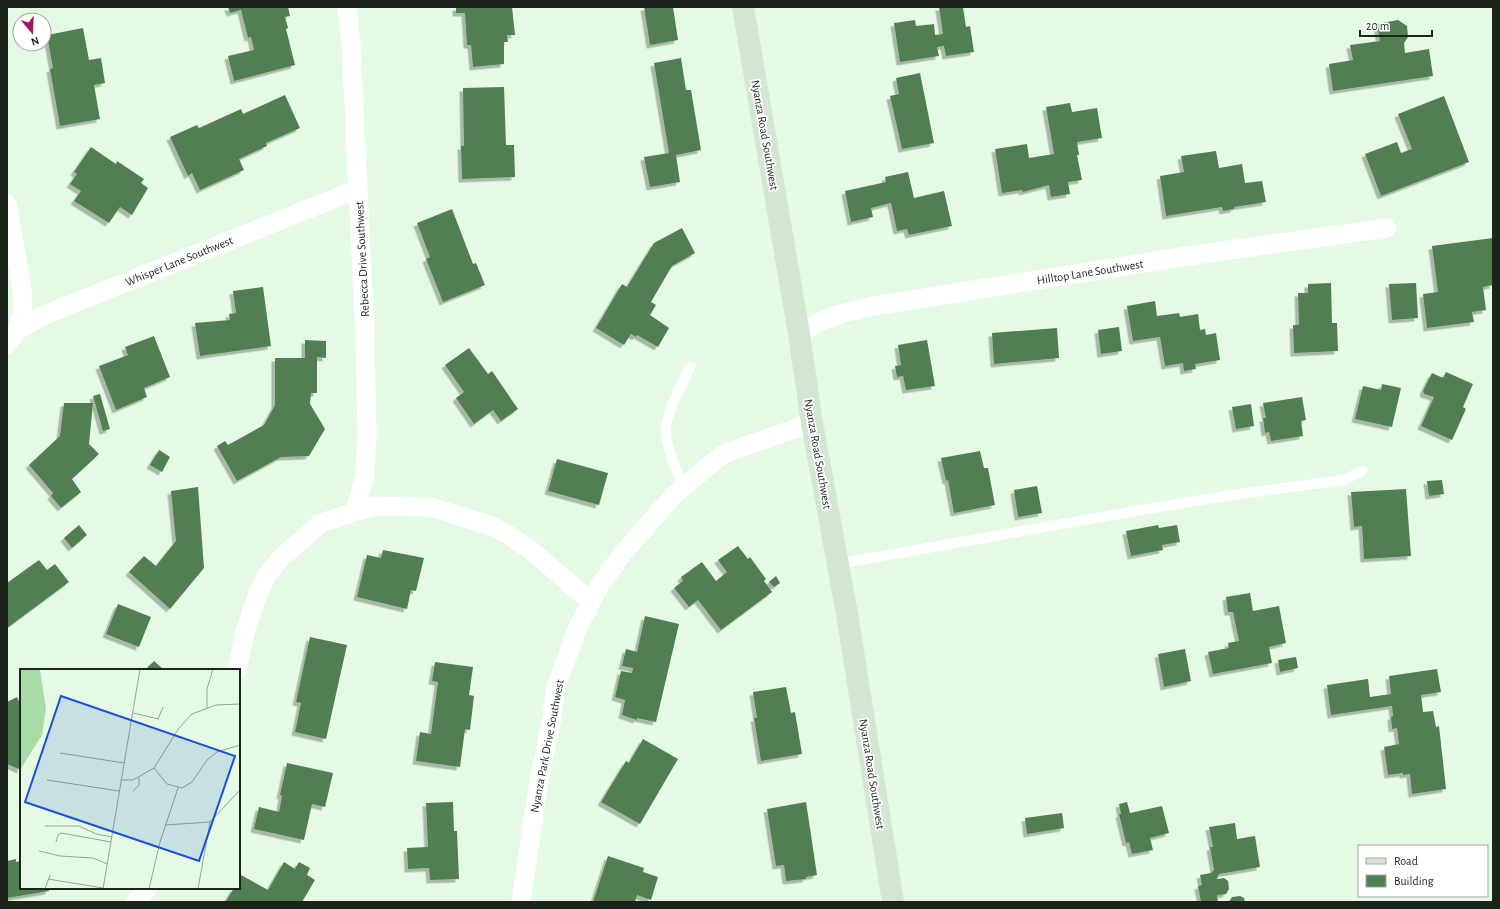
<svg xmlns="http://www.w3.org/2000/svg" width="1500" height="909" viewBox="0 0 1500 909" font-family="'Alegreya Sans',sans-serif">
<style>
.building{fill:#517f51;filter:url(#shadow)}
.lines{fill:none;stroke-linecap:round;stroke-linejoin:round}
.lane{stroke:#fff;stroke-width:10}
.street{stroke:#fff;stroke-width:19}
.secondary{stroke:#d4e5d4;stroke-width:22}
.labels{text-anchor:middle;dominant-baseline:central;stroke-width:3.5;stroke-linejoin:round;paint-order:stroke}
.street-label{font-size:12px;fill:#1b231b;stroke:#fff}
.inset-road{fill:none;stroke:#94a494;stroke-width:1}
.view{fill:#1d4ed8;fill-opacity:0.15;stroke:#1d4ed8;stroke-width:2}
.inset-edge{fill:none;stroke:#1b231b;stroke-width:2}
</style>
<defs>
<filter id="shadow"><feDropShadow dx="-3.5" dy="3.5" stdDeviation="0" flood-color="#0004"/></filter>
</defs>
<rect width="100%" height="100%" fill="#e5fae4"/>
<g class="building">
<polygon points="228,7 288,7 290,16 285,17 288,28 286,29 295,65 234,81 228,56 254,50 251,37 248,38 241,10 230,13"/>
<polygon points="456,7 512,7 515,35 507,35 508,42 504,42 504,64 473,67 471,45 467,45 465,13 456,13"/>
<polygon points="644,7 673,7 678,40 650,45"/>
<polygon points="939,7 963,7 966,27 970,26 974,52 946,56 944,46 937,47 939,56 900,62 894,23 915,20 916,26 934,24 935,35 943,34"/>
<polygon points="1398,20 1407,26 1408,37 1404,43 1405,53 1429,49 1433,76 1333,91 1329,64 1353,60 1350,45 1380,41 1377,24"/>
<polygon points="83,28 89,60 101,58 105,83 94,85 100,119 60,126 50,69 53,68 47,35"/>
<polygon points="681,58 686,90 691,90 701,150 676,155 680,182 650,187 644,157 669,153 654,63"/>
<polygon points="920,73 934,143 902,149 890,96 899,94 896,78"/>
<polygon points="504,87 506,145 514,145 515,177 462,179 461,146 464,146 463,88"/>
<polygon points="285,95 300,128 266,143 267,146 239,159 244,170 200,190 192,173 188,176 170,137 197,125 199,128 241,109 243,114"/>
<polygon points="1444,96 1469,162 1381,196 1365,154 1397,142 1401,153 1412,149 1398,114"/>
<polygon points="1070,103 1072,112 1097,108 1102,138 1077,142 1079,155 1077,155 1082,180 1068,182 1070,194 1051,197 1049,185 1023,192 1022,190 1002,193 995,149 1027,144 1029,158 1054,154 1046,107"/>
<polygon points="91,147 116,164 117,161 144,179 141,183 148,188 132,215 120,207 109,223 74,201 81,191 70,184 77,174 74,172"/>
<polygon points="1216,151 1219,168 1242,164 1245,183 1262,181 1266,202 1234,207 1234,209 1223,211 1222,207 1166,216 1160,176 1184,172 1181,156"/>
<polygon points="908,172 914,198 944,191 952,226 909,235 907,229 897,231 891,203 871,208 873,217 851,222 845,191 886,182 885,177"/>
<polygon points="452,209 473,264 476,263 485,285 443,302 426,259 430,257 417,223"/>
<polygon points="682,228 695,253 672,266 651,302 656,305 650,315 669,328 658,347 637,335 636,337 631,334 624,345 596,328 622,284 627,287 654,243"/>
<polygon points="1493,238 1493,285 1483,287 1486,310 1472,312 1474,322 1427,328 1423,294 1438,292 1432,246"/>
<polygon points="1331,283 1332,323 1337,323 1338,351 1294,353 1293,325 1299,325 1298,293 1308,293 1308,284"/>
<polygon points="1416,283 1418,318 1392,320 1389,284"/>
<polygon points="263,287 271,346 200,356 195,323 230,320 229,314 236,313 233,291"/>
<polygon points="1155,301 1157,316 1179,313 1180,317 1198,314 1200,330 1205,329 1206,335 1216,333 1220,360 1195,364 1196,369 1184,371 1183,363 1165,366 1160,337 1133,341 1127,306"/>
<polygon points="1119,327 1122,351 1101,354 1098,330"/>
<polygon points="1057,328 1059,358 994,364 992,333"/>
<polygon points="154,336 170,377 144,388 147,397 116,410 99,366 128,355 125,347"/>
<polygon points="305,340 326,341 326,358 317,357 317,393 311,393 310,404 325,429 309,456 281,457 237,481 217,446 225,441 228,445 264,425 275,405 275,358 305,358"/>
<polygon points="927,340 935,386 906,390 903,376 897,377 895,366 901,365 898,345"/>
<polygon points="469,348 488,374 492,371 518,409 501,421 493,410 474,424 456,398 464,392 445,365"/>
<polygon points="1446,372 1473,384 1463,407 1466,409 1452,440 1421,426 1434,397 1424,394 1423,391 1432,373 1443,378"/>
<polygon points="1382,384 1401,388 1392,427 1355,419 1363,386 1381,390"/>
<polygon points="100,394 110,429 103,431 93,396"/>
<polygon points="1302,397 1306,420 1301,421 1303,436 1271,441 1269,432 1265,433 1263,418 1266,418 1263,403"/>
<polygon points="64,403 93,403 89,444 99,454 72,479 81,492 61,508 51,496 53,493 29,465 60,436"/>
<polygon points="1251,404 1254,426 1236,429 1232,407"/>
<polygon points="159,450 170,457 162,472 150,465"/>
<polygon points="980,451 984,468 988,468 995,505 954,513 948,480 946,481 941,458"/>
<polygon points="557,459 608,473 599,505 548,491"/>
<polygon points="1442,480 1444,494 1429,496 1427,481"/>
<polygon points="1037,486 1042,513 1018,517 1014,490"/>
<polygon points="198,487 204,568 170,609 129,572 144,556 156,566 176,541 171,491"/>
<polygon points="1406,489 1411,556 1364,559 1362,526 1354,527 1351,492"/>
<polygon points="79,525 87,535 72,548 64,538"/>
<polygon points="1158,525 1159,528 1177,525 1180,542 1162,545 1163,550 1131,556 1126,531"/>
<polygon points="738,546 748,559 750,557 766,579 764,581 772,592 721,630 698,600 689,607 674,588 683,581 681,577 702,562 716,581 727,572 718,560"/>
<polygon points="383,550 424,558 416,591 411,590 407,609 357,597 367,555 381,558"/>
<polygon points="39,560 47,570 55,564 69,582 7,628 7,583"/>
<polygon points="776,576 780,583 774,587 769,582"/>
<polygon points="1250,593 1253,611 1279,606 1286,643 1269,647 1272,663 1213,674 1208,652 1229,648 1228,643 1239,641 1233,612 1228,612 1226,597"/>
<polygon points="118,604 151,617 139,647 106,634"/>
<polygon points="645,616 679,624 656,722 637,718 637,720 622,715 625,700 615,697 621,671 632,673 633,668 622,666 626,649 637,652"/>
<polygon points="310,637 347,645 326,739 295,732 301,703 296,702"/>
<polygon points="1185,649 1191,681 1164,687 1158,654"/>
<polygon points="1296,657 1298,668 1280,672 1278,660"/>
<polygon points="154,661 164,670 145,670"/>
<polygon points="435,662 473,667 469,695 474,696 470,730 465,729 460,767 416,761 420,732 431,734 438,682 432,681"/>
<polygon points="1437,669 1441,692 1421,695 1423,712 1433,711 1436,727 1439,726 1446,789 1412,794 1410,774 1403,775 1403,773 1388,775 1384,747 1399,744 1397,728 1392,729 1391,717 1393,716 1392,706 1331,715 1327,685 1368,679 1370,697 1391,694 1389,676"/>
<polygon points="786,687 791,713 795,712 802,754 761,761 754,718 757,718 753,692"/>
<polygon points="17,697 21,706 21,770 7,764 7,702"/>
<polygon points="643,739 678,759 640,824 601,802 626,761 629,763"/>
<polygon points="287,763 333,773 325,807 312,804 304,840 254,829 259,807 279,812 282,796 280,795"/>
<polygon points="453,802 454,831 457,831 459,879 430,880 429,868 408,869 407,848 428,847 426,803"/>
<polygon points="806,802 817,875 806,877 806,879 786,881 784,865 776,866 767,809"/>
<polygon points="1127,802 1130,813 1162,806 1169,833 1150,838 1153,850 1132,854 1129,842 1126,843 1119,814 1121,814 1119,804"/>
<polygon points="1062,813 1064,828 1027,834 1025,818"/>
<polygon points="1235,823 1237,839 1255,836 1260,867 1219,874 1217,879 1224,878 1228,881 1229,889 1226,894 1217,895 1218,902 1201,902 1198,886 1202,885 1200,875 1211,873 1214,870 1210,847 1213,847 1209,827"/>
<polygon points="608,856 644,868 643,872 658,877 651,900 637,895 635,902 593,902"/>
<polygon points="16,859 16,862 21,861 21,888 49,888 49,891 7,898 7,861"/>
<polygon points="284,862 295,869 299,862 310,868 307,875 315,880 302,902 226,901 234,888 239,888 239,878 241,875 268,890"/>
<polygon points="1240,896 1244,898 1245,902 1229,902 1232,897"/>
</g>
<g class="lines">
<g class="lane">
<path d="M 683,487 C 677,469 665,447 666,428 C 667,410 683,384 690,367"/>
<polyline points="837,564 1136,511 1232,495 1344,480 1362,471"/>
</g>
<g class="street">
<polyline points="347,7 351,45 358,189 365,335 367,434 365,475 355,511"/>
<polyline points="7,204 22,288 23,309 18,330"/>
<path d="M 799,334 C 825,317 844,312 874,306 L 1181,257 L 1387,228"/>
<polyline points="7,345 18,330 42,316 358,189"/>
<polyline points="237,670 246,628 258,594 267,575 282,557 321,523 374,506 431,507 491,526 507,534 532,551 591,602"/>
<polyline points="136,902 148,888"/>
<polyline points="521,902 539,781 552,717 556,687 578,627 600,585 623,553 675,494 721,456 731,451 812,423"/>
</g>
<polyline class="secondary" points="743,7 799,334 812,423 847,614 893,902"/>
</g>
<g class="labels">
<g class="street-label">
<text transform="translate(765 135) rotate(80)">Nyanza Road Southwest</text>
<text transform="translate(362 259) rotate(-93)">Rebecca Drive Southwest</text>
<text transform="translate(179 261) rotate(-22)">Whisper Lane Southwest</text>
<text transform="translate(1090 272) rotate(-9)">Hilltop Lane Southwest</text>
<text transform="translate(818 454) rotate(80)">Nyanza Road Southwest</text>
<text transform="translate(547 746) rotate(-79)">Nyanza Park Drive Southwest</text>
<text transform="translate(872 774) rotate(81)">Nyanza Road Southwest</text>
</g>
</g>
<g transform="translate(20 669)">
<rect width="220" height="220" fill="#e5fae4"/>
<path d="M 0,0 L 20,0 L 26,40 L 22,66 L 0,101 Z" fill="#a9dba8"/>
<path class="inset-road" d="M 187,39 L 187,20 L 193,0M 113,44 L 139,50M 138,50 L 143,38M 40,84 L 104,94M 134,99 L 147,115 L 162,119 L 172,113 L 187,91 L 197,83 L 220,76M 27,111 L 99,122M 101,111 L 113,111 L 134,99 L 159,59 L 172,45 L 196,36 L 220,35M 113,122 L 119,116 L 119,109M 145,156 L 190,153 L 220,121M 25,157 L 59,157 L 76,165 L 92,168M 36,173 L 38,166 L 41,164 L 91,173M 19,182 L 40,187 L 73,189 L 87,195M 28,210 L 83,219M 25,220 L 30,206M 83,220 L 120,0M 129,220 L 140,173 L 158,119M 178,220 L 190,153"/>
<path class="view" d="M 41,27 L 215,87 L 179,192 L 5,133 Z"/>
<rect width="220" height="220" class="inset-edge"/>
</g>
<rect width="1500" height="909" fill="none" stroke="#1b231b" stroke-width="16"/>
<rect x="1358" y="845" width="130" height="52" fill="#ffffff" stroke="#a4a7a4"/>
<rect x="1366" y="858" width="20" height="6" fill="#d4e5d4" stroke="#a4a7a4"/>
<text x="1394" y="865" font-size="12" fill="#1b231b">Road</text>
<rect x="1366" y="875" width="20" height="12" fill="#517f51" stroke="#a4a7a4"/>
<text x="1394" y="885" font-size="12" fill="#1b231b">Building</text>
<g transform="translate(32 32) rotate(161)"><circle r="19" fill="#ffffff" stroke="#a4a7a4"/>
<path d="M0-3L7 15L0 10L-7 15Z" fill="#a01662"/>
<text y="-6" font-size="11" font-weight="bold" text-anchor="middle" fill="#1b231b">N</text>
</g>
<path d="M1360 30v6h72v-6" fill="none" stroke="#1b231b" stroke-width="2"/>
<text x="1366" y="30" font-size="12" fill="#1b231b" stroke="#ffffff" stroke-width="3" paint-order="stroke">20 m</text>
</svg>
